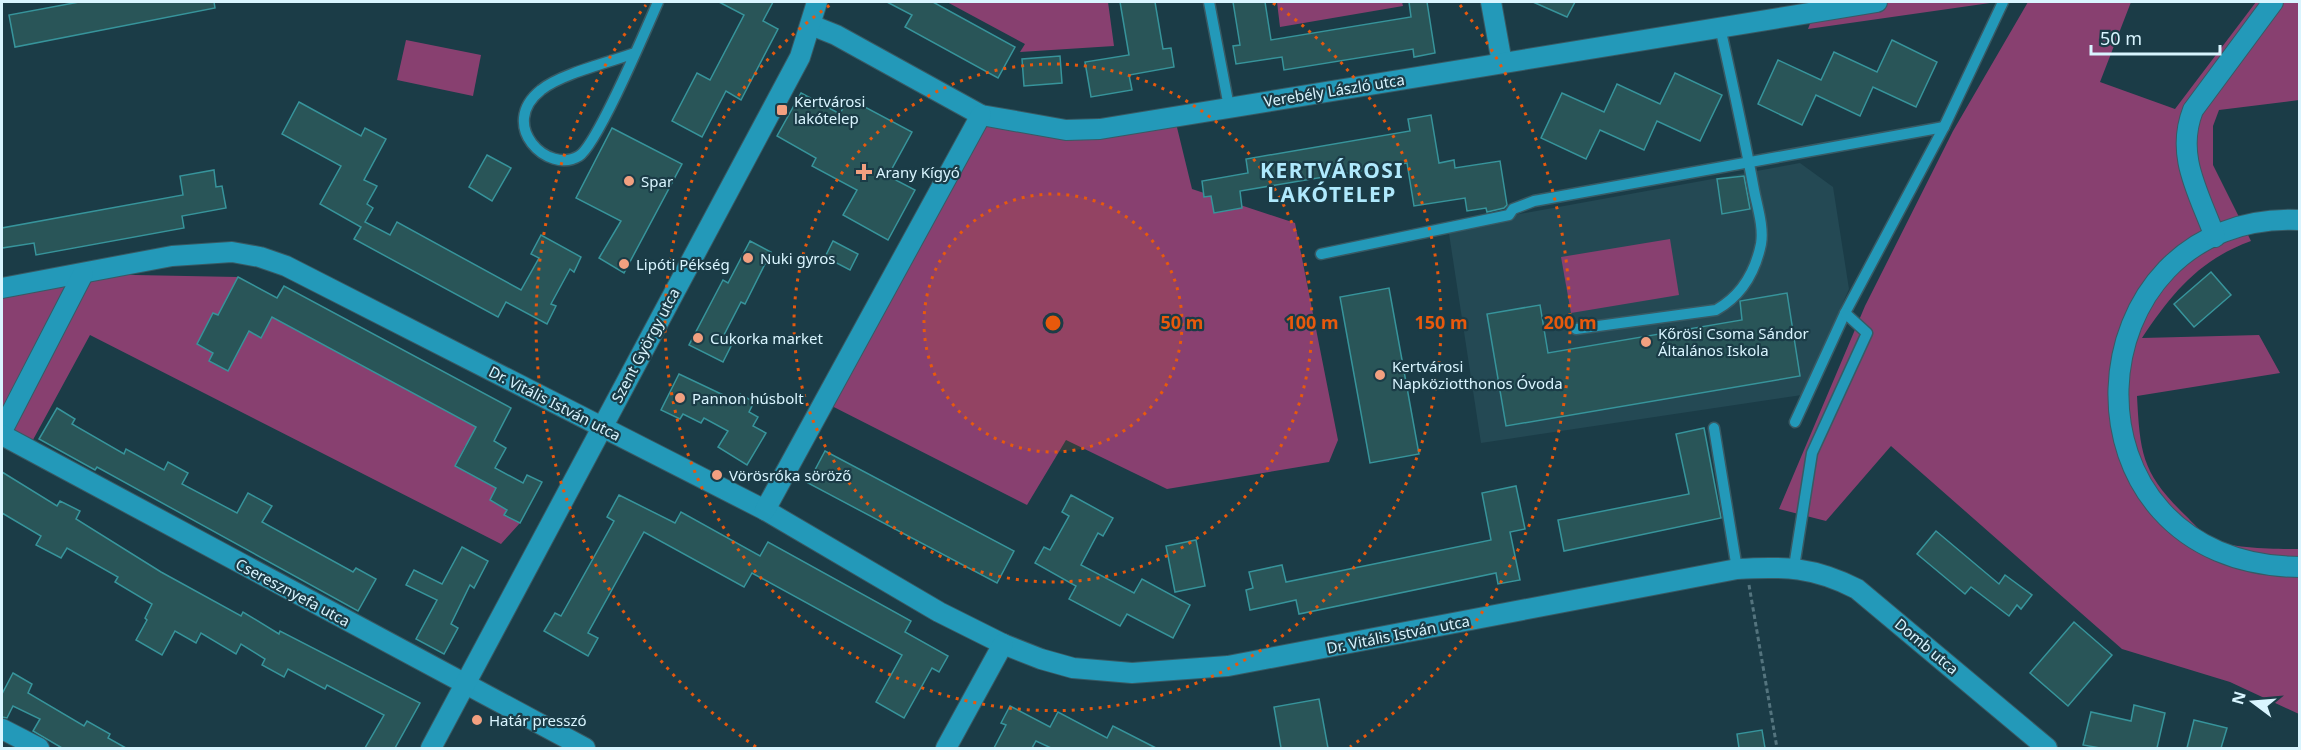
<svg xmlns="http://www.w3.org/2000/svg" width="2301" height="750" viewBox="0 0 2301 750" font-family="'Noto Sans',sans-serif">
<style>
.built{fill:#244954}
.green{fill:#884070}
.building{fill:#295558;stroke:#37949b;stroke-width:1.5}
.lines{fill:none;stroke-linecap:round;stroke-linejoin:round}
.lane-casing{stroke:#385a64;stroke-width:13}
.street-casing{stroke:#385a64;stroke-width:22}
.path{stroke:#54747e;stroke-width:3;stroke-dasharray:4.5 3;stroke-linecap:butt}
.lane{stroke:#2399b9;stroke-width:10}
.street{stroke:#2399b9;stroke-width:20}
.ring{fill:none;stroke:#e8590c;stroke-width:3;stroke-dasharray:3 6}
.poi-dot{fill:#f2a080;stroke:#1b3c47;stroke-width:2}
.labels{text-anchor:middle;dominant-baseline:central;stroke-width:4.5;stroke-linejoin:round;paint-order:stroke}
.street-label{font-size:15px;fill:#d9f5ff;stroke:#1b3c47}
.poi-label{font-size:15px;fill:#d9f5ff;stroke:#1b3c47;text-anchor:start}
.district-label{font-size:21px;font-weight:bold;letter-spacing:1.5px;fill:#afe9fd;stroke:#1b3c47}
.centre{fill:#e8590c;stroke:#1b3c47;stroke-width:3}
.ring-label{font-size:18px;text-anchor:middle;font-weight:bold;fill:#e8590c;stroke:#1b3c47;stroke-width:4.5;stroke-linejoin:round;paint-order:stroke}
</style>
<rect width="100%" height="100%" fill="#1b3c47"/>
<polygon class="built" points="1800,163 1833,187 1849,289 1802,395 1481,443 1448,227"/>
<g class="green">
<polygon points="947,2 1108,2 1114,46 1020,52 1025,44"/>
<polygon points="1277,2 1402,2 1403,6 1280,27"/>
<polygon points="1818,2 1997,2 1808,29"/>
<path d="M 2028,2 L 2131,2 L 2100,82 L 2175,109 L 2256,2 L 2299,2 L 2299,100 L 2219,110 L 2213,126 L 2213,165 L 2251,241 C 2199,260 2172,293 2142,338 L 2259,335 L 2280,373 L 2137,396 C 2140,454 2142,473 2185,515 C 2193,523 2203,534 2212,539 C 2229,549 2279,549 2299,549 L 2299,714 L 2230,682 L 2122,649 L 1891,446 L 1826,521 L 1779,509 L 1865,306 L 1953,131 Z"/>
<polygon points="406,40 481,55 473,96 397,80"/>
<polygon points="978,105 1086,127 1173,111 1192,189 1295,223 1338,440 1329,462 1167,489 1066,440 1027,505 820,400"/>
<polygon points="1670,239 1679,295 1571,313 1561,257"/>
<polygon points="83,274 238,277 229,321 213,313 197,344 213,353 228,371 249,331 261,337 272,317 482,430 465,446 455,466 496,488 490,500 507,510 504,515 520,523 501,544 90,335 28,449 2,435 2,288"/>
</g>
<g class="building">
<polygon points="79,2 214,2 215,8 15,47 9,15"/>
<polygon points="719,2 773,2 763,21 778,29 741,100 726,91 702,137 672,121 697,73 710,80 744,15"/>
<polygon points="887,2 933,2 1015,47 998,78 905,27 912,15"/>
<polygon points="1120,2 1155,2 1163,49 1171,48 1174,67 1129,75 1132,90 1091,97 1085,62 1129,55"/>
<polygon points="1233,2 1265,2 1271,40 1411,17 1409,2 1427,2 1435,53 1414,57 1413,49 1284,70 1282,57 1236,64 1233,46 1240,45"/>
<polygon points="1533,2 1575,2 1567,17"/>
<polygon points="1892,40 1937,62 1916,107 1873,87 1860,116 1816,95 1802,125 1758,104 1778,60 1821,80 1834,52 1877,72"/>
<polygon points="1060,56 1062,83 1024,86 1022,59"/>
<polygon points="1675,73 1722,95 1700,141 1657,121 1644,150 1600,130 1586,159 1541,138 1562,93 1604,112 1617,84 1660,104"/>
<polygon points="801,93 840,114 848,98 912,132 888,176 915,190 888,240 843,215 857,190 812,166 816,158 777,136"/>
<polygon points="299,102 361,136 365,128 386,139 364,180 377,186 367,204 373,208 365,222 390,235 397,222 521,290 539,258 531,254 541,235 581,257 574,272 570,269 551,304 556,306 547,324 506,302 498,317 354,239 361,227 320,204 341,166 282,134"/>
<polygon points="1431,115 1439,163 1454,160 1455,168 1500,161 1507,205 1504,208 1487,212 1486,208 1467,211 1465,198 1414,206 1407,163 1240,191 1242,208 1214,213 1211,196 1204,197 1202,181 1248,173 1246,159 1410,131 1408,119"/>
<polygon points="612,128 682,164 624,273 599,258 621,221 576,198"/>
<polygon points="487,155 511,168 492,201 469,187"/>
<polygon points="214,170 216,187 222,186 226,208 182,216 184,228 36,255 34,243 2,248 2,228 183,195 180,176"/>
<polygon points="1744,176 1750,209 1722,214 1717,179"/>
<polygon points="750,241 771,252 745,304 741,302 724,335 734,340 723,362 689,345 723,280 728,283"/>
<polygon points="833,241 858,254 850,270 825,257"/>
<polygon points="2211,272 2231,295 2194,327 2174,304"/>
<polygon points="238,277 277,298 284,286 511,408 494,441 506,448 495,468 523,483 527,475 542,482 520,523 504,515 507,510 490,500 496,488 455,466 476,427 272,317 261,338 249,331 228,371 209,361 213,353 197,344 213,313 218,315"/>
<polygon points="1389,288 1419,454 1370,463 1340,297"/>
<polygon points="1787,293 1800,376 1506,426 1487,314 1540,305 1548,353 1742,320 1740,301"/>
<polygon points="679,374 736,401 740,394 754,402 749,412 758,417 753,426 766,433 747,465 718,447 728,431 704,418 701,423 683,414 680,419 661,410"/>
<polygon points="57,408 75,419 72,424 124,454 126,449 164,470 168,462 188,473 182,484 237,513 248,493 272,506 262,522 353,572 356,568 376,579 358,611 97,467 95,470 39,439"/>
<polygon points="1704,428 1721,518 1564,551 1558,520 1689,494 1676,434"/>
<polygon points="825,451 1014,551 997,583 808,483"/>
<polygon points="2,472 57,506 60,501 80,511 76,519 161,572 241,616 243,612 279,634 280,631 420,703 395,748 365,748 384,715 327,685 325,689 288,669 284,677 262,665 265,659 241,644 236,654 201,633 196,643 175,631 162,655 136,640 147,620 145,618 152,604 115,582 118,577 67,548 61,558 36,545 41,536 2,513"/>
<polygon points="1516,486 1525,529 1510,532 1520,580 1498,584 1496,573 1299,614 1296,600 1250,610 1246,590 1253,588 1249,572 1282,565 1286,582 1491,540 1482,493"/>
<polygon points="619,495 675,523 681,512 760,556 768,542 911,621 905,632 948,656 939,672 932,668 904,718 876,702 902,655 752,573 744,587 644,532 588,633 598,638 588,656 544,631 555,613 561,616 614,521 607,517"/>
<polygon points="1071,495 1113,518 1103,536 1098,533 1081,565 1134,593 1142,579 1190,605 1173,638 1127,614 1120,626 1069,599 1076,586 1035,563 1044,547 1050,550 1069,516 1062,512"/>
<polygon points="1936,531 1999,584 2005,575 2032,595 2021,609 2017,605 2009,616 1971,587 1965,594 1917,554"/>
<polygon points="1196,540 1205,586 1175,592 1166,546"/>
<polygon points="462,547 488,561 474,588 470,585 451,624 458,628 444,654 416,639 437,600 406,585 414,570 442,584"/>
<polygon points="2074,622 2112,655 2068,706 2030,673"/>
<polygon points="13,673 32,684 28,693 84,726 87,721 110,734 108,738 126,748 62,748 33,731 40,719 13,706 7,718 2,717 2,694"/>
<polygon points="1319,699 1328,748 1281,748 1274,707"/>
<polygon points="2134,705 2165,713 2157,748 2100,748 2083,745 2091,712 2131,721"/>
<polygon points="1010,706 1050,727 1058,712 1107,738 1113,726 1156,748 1051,748 1036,741 1032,748 994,748 1006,725 1001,723"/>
<polygon points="2194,720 2227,728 2221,748 2187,748"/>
<polygon points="1762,730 1765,748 1739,748 1737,734"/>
</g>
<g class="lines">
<defs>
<g id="lane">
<polyline points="1209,2 1229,107"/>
<path d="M 635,53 C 610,62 560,74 541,90 C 497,125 548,175 579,156 C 597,145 647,27 658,2"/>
<polyline points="1321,254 1509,215 1513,209 1534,201 1944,127"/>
<path d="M 1576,329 L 1716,310 C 1741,296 1755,273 1761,244 C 1764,227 1757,206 1754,190 C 1744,135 1732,81 1720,27"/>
<polyline points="1795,422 1845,313 1944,127 2003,2"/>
<polyline points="1714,428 1737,569"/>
<polyline points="1794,567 1812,453 1867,333 1845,313"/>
</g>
<g id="street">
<polyline points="1491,2 1502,63"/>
<polyline points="811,25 836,35 981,115 1066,130 1100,129 1877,2"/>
<path d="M 2300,220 C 2068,210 2048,565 2300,567"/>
<path d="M 2215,237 C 2199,193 2175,156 2193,110 L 2273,2"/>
<path d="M 2,288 L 172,256 L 232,252 L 260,257 L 286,266 L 765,510 L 939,612 L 1003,644 L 1041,659 L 1073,668 L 1132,673 L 1228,666 L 1737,569 C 1785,566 1814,567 1857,589 L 2047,748"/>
<polyline points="2,431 83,274"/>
<polyline points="2,435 585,748"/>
<polyline points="765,510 981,115"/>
<polyline points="2,729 39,748"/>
<polyline points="431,748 800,57 817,2"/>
<polyline points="946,748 1003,644"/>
</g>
</defs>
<use href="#lane" class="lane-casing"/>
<use href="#street" class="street-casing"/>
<polyline class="path" points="1749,585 1777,748"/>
<use href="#lane" class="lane"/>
<use href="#street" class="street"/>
</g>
<circle cx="1053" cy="323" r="129" fill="#e8590c" fill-opacity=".12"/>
<g class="ring">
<circle cx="1053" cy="323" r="129"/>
<circle cx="1053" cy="323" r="259"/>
<path d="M1273 3A388 388 0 1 1 833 3"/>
<path d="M756 747A517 517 0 0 1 646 5M1460 5A517 517 0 0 1 1350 747"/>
</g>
<g class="poi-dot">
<rect x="776" y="104" width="12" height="12" rx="3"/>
<path d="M861 163h6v6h6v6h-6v6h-6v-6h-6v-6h6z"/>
<circle cx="629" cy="181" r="6"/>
<circle cx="748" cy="258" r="6"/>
<circle cx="624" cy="264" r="6"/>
<circle cx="698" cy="338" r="6"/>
<circle cx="1646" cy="342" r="6"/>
<circle cx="1380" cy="375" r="6"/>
<circle cx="680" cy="398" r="6"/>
<circle cx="717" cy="475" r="6"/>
<circle cx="477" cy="720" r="6"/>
</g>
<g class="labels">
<g class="street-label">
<text transform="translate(1334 90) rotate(-9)">Verebély László utca</text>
<text transform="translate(645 345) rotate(-62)">Szent György utca</text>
<text transform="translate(555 403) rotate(27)">Dr. Vitális István utca</text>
<text transform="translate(293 592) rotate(28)">Cseresznyefa utca</text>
<text transform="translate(1398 634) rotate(-11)">Dr. Vitális István utca</text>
<text transform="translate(1927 646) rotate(40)">Domb utca</text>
</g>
<g class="poi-label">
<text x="794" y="101">Kertvárosi<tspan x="794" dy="17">lakótelep</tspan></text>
<text x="876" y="172">Arany Kígyó</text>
<text x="641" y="181">Spar</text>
<text x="760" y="258">Nuki gyros</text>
<text x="636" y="264">Lipóti Pékség</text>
<text x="1658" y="333">Kőrösi Csoma Sándor<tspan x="1658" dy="17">Általános Iskola</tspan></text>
<text x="710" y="338">Cukorka market</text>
<text x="1392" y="366">Kertvárosi<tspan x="1392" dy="17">Napköziotthonos Óvoda</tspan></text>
<text x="692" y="398">Pannon húsbolt</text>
<text x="729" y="475">Vörösróka söröző</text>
<text x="489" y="720">Határ presszó</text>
</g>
<g class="district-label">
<text x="1332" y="170">KERTVÁROSI<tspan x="1332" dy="24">LAKÓTELEP</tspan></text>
</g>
</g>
<circle cx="1053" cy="323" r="9" class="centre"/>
<g class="ring-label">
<text x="1182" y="329">50 m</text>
<text x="1312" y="329">100 m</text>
<text x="1441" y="329">150 m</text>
<text x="1570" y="329">200 m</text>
</g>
<rect width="2301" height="750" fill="none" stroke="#d9f5ff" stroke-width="6"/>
<g transform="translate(2253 702) rotate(286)" stroke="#1b3c47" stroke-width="4.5" paint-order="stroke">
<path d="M0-4.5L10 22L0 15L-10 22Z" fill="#d9f5ff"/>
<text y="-9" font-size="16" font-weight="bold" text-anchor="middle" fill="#d9f5ff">N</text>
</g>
<path d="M2091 45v9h129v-9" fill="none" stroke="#d9f5ff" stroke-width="3"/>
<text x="2100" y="45" font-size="18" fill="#d9f5ff" stroke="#1b3c47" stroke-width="4.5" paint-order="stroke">50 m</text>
</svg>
